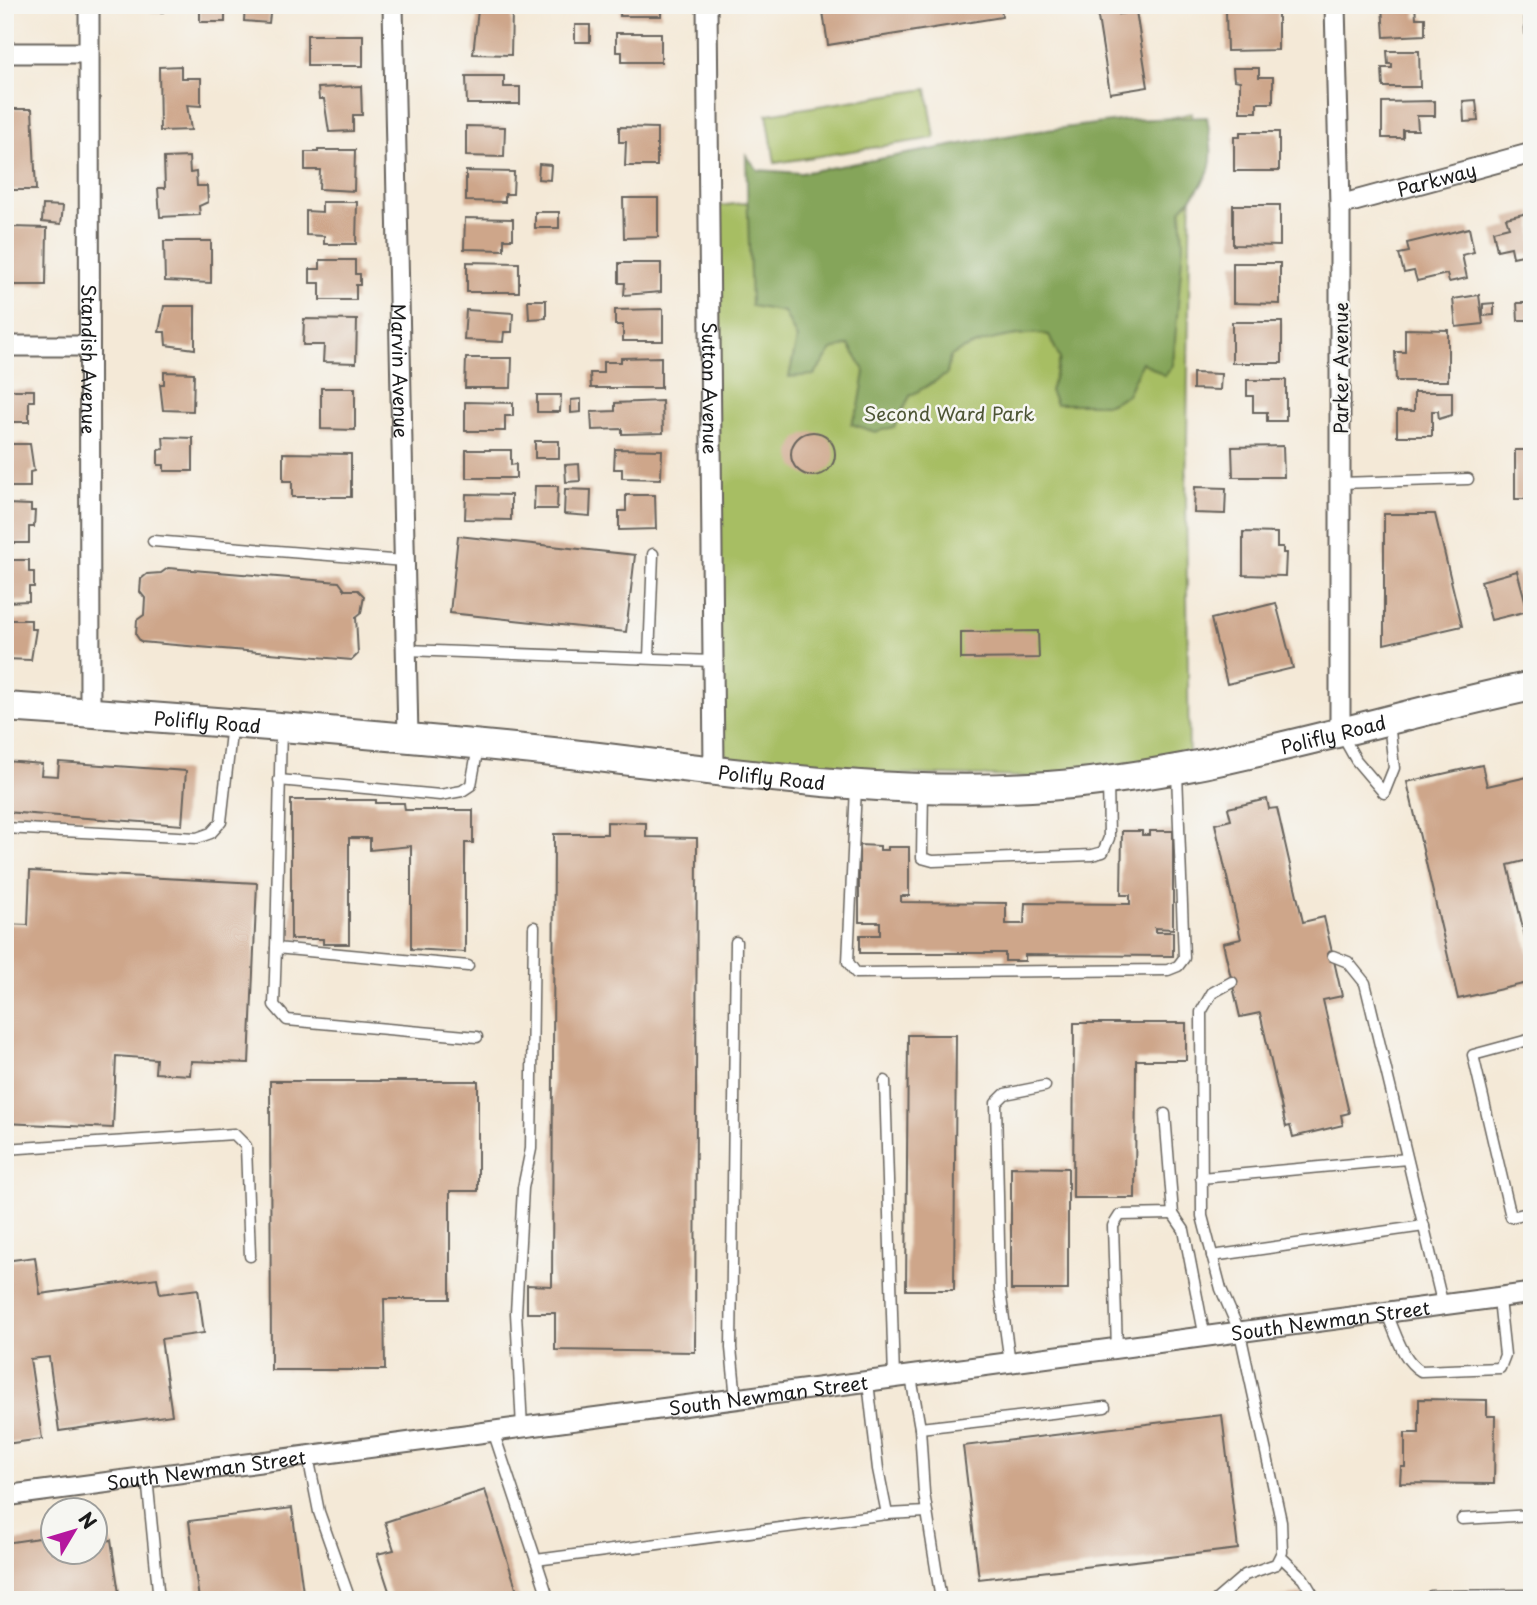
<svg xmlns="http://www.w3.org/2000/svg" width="1537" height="1605" viewBox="0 0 1537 1605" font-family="'Playpen Sans',sans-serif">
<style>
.green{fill:#a7be64;stroke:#626d40;stroke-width:2}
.forest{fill:#85a55a;stroke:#50603b;stroke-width:2}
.building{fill:#cea68a}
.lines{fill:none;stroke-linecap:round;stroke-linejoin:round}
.lane-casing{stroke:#68645d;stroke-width:13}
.street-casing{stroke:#68645d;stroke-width:23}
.secondary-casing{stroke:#68645d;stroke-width:32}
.lane{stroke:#fff;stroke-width:10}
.street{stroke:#fff;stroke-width:19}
.secondary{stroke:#fff;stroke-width:28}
.labels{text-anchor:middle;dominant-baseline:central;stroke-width:5;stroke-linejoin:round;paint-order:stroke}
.street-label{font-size:19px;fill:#1c1c1c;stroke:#f6f6f2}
.park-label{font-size:19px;fill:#4d5535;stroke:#f6f6f2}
</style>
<rect width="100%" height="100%" fill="#f6f6f2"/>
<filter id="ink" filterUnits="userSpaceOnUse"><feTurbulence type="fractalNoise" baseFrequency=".0143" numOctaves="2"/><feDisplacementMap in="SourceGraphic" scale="14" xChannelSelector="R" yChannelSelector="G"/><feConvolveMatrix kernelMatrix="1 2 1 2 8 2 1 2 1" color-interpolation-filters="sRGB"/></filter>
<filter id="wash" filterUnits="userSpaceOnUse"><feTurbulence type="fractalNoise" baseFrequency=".00686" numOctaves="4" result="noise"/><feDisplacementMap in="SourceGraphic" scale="28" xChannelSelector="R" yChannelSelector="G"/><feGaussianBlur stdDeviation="1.57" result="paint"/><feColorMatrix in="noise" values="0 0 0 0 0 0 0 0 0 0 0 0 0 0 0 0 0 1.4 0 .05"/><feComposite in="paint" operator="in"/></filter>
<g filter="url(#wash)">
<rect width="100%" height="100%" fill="#f4e9d7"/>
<g class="green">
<polygon points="927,89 935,138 775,163 767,114"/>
<polygon points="1192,113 1186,500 1189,767 1118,779 714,770 709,207 848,191"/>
</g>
<path class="forest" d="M 1207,117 C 1215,166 1215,171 1181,210 L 1183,244 L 1173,365 L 1165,376 L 1142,362 L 1127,395 L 1109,404 L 1056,404 L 1050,391 L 1060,359 L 1049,335 C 1024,330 970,342 950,357 L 947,374 L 910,396 L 894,427 L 875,432 L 851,424 L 859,407 L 865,372 L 849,345 L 832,350 L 814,375 L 789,377 L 797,339 L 784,312 L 751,306 L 746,155 L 758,170 L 801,173 L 1023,133 L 1127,120 Z"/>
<g id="blocks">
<g class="building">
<rect x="151" y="5" width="12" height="7"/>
<rect x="200" y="5" width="25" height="17"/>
<polygon points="245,5 271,5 269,23 244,21"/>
<polygon points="621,5 661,5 661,16 620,16"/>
<polygon points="822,5 1001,5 1002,17 828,45"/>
<polygon points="1096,5 1117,5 1119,14 1136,11 1148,87 1110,93"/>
<polygon points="1382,5 1415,5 1416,18 1425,18 1425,35 1384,37"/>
<polygon points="1524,5 1532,5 1532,34 1525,34"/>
<polygon points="478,10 512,11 511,55 473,54"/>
<polygon points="1278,10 1278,50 1227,51 1226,11"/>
<rect x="575" y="25" width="15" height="17"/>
<polygon points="616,33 661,33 661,62 622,62 622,52 616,52"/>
<rect x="307" y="35" width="56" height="31"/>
<polygon points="1387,51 1419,51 1420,87 1383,87 1382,68 1392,68 1392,64 1388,64"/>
<polygon points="181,66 181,78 201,78 201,106 187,105 191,130 160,131 159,67"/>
<polygon points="1233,68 1259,68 1259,77 1273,77 1273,103 1257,103 1257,112 1240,112 1240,81 1234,80"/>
<polygon points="466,76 504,76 504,87 520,87 520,104 467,104"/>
<polygon points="361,86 362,115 353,115 353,131 329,132 324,99 319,99 318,88"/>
<polygon points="1476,100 1478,121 1464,122 1463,101"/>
<polygon points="1435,101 1435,116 1417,116 1418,130 1403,130 1403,138 1382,138 1382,102"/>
<polygon points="5,109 32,109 36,190 5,190"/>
<polygon points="466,126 505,127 504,157 466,156"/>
<polygon points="619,127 657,128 657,166 625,166 626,142 619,142"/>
<polygon points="1240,132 1279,132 1279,171 1234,171 1234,137 1240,137"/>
<polygon points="318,150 355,150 354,191 319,189 320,170 305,170 305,152 318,152"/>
<polygon points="189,157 190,173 196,172 197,186 207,186 208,202 199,206 200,215 160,217 158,188 165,188 164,158"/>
<polygon points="539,164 551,165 550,180 538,179"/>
<polygon points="466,171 514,172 513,194 505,194 505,202 466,201"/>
<polygon points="623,198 658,198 658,237 624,238"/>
<polygon points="322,202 357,202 356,244 324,244 324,236 306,235 306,211 322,212"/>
<polygon points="43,205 63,206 61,224 42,222"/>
<polygon points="1233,205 1280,205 1280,246 1233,245"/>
<rect x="535" y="212" width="24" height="16"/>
<polygon points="1532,212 1532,253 1513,257 1511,247 1497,250 1493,231 1509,227 1506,218"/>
<polygon points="465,218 513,219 513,239 504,239 504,250 464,249"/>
<polygon points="12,227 47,228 46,285 11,285"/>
<polygon points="1469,228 1474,252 1462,255 1467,278 1449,282 1447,274 1417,281 1414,271 1404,273 1399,254 1409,252 1407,243"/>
<polygon points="164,241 211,241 211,283 165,281"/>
<polygon points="320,260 355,260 355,274 360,274 360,285 356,285 356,300 320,300 320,283 310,283 310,269 320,269"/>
<polygon points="467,262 519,263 519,292 467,292"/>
<polygon points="619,263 661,263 661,292 624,295 625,283 619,283"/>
<polygon points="1233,263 1280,263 1280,304 1233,303"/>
<polygon points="1479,295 1483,324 1456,327 1453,299"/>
<polygon points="528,300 546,300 546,318 529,319"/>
<polygon points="1494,303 1494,315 1483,316 1483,304"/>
<polygon points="1517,303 1532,303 1532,320 1518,320"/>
<polygon points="164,306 195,306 195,349 166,345 165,332 159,332"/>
<polygon points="663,309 663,341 623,341 623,325 615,325 615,310"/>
<polygon points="466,310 513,313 512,332 504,332 503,342 464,340"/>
<polygon points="304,319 357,320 356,363 323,362 324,345 303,345"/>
<rect x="1232" y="322" width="50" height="41"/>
<polygon points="1405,329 1448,330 1448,381 1396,381 1395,352 1405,352"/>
<polygon points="661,357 661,388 591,388 590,373 603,373 603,362 621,362 621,358"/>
<polygon points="466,358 512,358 511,388 465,388"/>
<polygon points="164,372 194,373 193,411 163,410 160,384 164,384"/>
<polygon points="1193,373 1221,374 1220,390 1193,389"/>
<polygon points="1247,380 1286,380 1286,421 1267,421 1267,412 1253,412 1253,396 1247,396"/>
<polygon points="321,388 355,388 355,430 321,429"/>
<polygon points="5,390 34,390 34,401 29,401 29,422 5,422"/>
<polygon points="1414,392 1452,392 1452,415 1439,419 1438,411 1432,411 1432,436 1397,436 1397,411 1414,411"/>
<polygon points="537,395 561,395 560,412 537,412"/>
<polygon points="581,399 581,412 571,413 571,400"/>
<polygon points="662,401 663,433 622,434 622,429 592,430 591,412 615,411 615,403"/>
<polygon points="465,402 513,403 513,416 505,416 505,431 465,431"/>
<circle cx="813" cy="454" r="22"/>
<polygon points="163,437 193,438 193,471 164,471 164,465 158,465 158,450 164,449"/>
<rect x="535" y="441" width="24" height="17"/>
<polygon points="5,444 30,444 34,471 30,472 30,487 5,487"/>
<polygon points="1283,446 1284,477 1233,477 1232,447"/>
<polygon points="615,449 662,450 661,479 622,478 622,469 614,469"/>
<polygon points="466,450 511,450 511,465 516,464 516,478 466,478"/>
<polygon points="1515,450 1532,450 1529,499 1515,499"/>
<polygon points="283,453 351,454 351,497 292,497 292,481 283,481"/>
<polygon points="579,464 580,481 566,482 565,465"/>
<polygon points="535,486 558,486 557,509 534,509"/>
<polygon points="1195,487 1226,488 1225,514 1194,513"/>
<polygon points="565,489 591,490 590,516 564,514"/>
<polygon points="466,494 511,495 511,520 465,519"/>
<polygon points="626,495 655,495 656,529 619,530 619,511 626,511"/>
<polygon points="5,504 31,505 31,511 35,511 34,527 29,527 29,543 5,543"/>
<polygon points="1384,514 1435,514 1462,626 1384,644"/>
<polygon points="1243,532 1277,533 1277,547 1283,547 1283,553 1286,553 1285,576 1243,575"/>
<polygon points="458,536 635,555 626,632 450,613"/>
<polygon points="5,560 29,560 29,572 34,572 34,587 29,587 29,601 5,602"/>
<polygon points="168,568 339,582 345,590 358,590 364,596 361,613 356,617 358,654 352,660 141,642 136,635 137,620 144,615 145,598 140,592 141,579 147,574 161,573"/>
<polygon points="1517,571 1528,611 1491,620 1481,581"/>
<polygon points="1276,603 1293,668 1227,684 1211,619"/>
<polygon points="5,620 31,620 31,629 36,629 31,660 5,659"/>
<polygon points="1038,631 1039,658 961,659 961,632"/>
<polygon points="5,761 42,764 41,775 58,776 59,762 186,771 182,825 5,812"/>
<polygon points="1482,765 1487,786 1532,776 1532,859 1508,865 1532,966 1532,982 1458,999 1407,782"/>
<polygon points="1267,799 1269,809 1277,808 1303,922 1324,917 1342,996 1323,1000 1349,1113 1341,1115 1343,1125 1293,1137 1290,1126 1286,1127 1260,1013 1240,1017 1223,943 1241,939 1215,824 1231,820 1228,808"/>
<polygon points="291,800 376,800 376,803 404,803 405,810 473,810 473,843 465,843 465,952 411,949 411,846 370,850 370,838 349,838 349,944 323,944 323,939 291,939"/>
<polygon points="607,822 646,823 646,837 697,838 695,1352 555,1350 555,1313 527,1313 527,1285 552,1286 554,834 607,834"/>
<polygon points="1122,831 1142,831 1142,835 1150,835 1150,831 1173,831 1173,929 1155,928 1155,932 1173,932 1173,956 1025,955 1025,961 1005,961 1005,953 860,953 860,935 880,935 880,922 859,922 859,845 880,846 880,850 888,850 888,847 909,847 909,896 901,896 901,902 1006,903 1006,924 1024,924 1025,903 1130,904 1130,895 1121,895"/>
<polygon points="30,871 257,883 249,1063 191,1061 190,1075 155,1073 156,1059 116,1056 113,1128 5,1123 5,924 28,925"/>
<polygon points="1074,1023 1186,1023 1186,1060 1136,1060 1135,1198 1073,1198"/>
<polygon points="908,1035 956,1035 954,1290 906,1290"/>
<polygon points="270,1081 478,1081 478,1191 450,1191 450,1299 384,1299 385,1370 271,1370"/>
<polygon points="1011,1167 1068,1168 1068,1290 1011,1290"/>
<polygon points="35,1257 40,1294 157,1278 160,1294 198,1289 204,1333 161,1339 172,1415 59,1431 49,1357 30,1359 42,1439 5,1444 5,1261"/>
<polygon points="1419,1399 1487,1400 1487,1416 1495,1416 1494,1484 1400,1483 1401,1467 1405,1467 1405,1433 1419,1433"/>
<polygon points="1222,1415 1238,1549 979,1579 963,1446"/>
<polygon points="485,1490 520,1600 392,1600 377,1554 394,1550 385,1522"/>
<polygon points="292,1508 304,1600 199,1600 189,1521"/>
<polygon points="94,1531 98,1542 111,1540 120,1600 5,1600 5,1543 52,1536 52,1552 94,1552"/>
<polygon points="1303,1594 1303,1600 1271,1600 1271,1598"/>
</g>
</g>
</g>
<g filter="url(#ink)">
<use href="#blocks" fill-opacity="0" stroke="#68645d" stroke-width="2"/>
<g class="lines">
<defs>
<g id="lane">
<polyline points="1340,483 1468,479"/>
<polyline points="153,541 404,561"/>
<polyline points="406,650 712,661"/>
<polyline points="649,658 653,554"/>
<polyline points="281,728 276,948 468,966"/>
<polyline points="1342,735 1356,760 1384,793 1394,768 1389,722"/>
<polyline points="279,780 440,795 462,791 471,785 478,747"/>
<polyline points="856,787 848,962 856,973 1168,970 1178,966 1184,958 1177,773"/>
<polyline points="923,789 922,858 933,861 1092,855 1103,852 1109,838 1108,780"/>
<polyline points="5,828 197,838 211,833 221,822 232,724"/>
<polyline points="736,942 731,1348 736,1399"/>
<polyline points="276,948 274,1005 287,1020 477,1037"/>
<polyline points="1333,956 1348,962 1365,983 1443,1306"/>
<polyline points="1532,1039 1473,1055 1511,1217 1532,1212"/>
<polyline points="885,1081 894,1379"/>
<polyline points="5,1149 234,1134 246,1146 250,1256"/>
<polyline points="1201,1178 1407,1159"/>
<polyline points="1173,1214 1184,1230 1205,1338"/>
<polyline points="1212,1256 1424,1226"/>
<path d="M 1387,1314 C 1396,1333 1402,1360 1421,1371 L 1500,1368 L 1505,1355 L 1499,1299"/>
<polyline points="1117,1349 1113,1226 1120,1215 1173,1214 1165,1114"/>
<polyline points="1010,1363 1000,1290 996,1103 1005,1094 1045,1086"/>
<polyline points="911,1377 920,1428 1105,1407"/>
<polyline points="868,1382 878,1469 887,1514"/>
<polyline points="522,1428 516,1313 523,1188 531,1149 534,927"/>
<polyline points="920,1428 924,1493 941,1600"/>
<polyline points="493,1431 536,1560 887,1514 927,1512"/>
<polyline points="308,1456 319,1512 350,1600"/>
<polyline points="147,1477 159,1600"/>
<polyline points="1462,1519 1532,1515"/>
<polyline points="1281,1557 1303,1578 1316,1600"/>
<polyline points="536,1560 549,1600"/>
<polyline points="1216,1600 1245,1575 1276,1564 1282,1552 1281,1521 1240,1333 1221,1289 1202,1216 1201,1012 1212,993 1232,982"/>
<polyline points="1431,1600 1431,1596 1532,1595"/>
</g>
<g id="street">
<path id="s1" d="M 89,5 L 90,713"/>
<path id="s2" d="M 393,5 L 408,737"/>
<path id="s3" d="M 707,5 L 714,770"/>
<polyline points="1335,5 1340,205 1340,732"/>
<polyline points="5,53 88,53"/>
<path id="s4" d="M 1340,205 L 1532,153"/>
<polyline points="5,346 88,346"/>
<path id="s5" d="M 5,1496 L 1532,1293"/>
</g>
<g id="secondary">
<path id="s6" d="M 5,707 C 188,719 371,733 553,752 C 710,769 874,796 1031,787 C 1202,778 1366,721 1532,686"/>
</g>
</defs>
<use href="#lane" class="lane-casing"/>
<use href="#street" class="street-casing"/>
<use href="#secondary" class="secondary-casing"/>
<use href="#lane" class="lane"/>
<use href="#street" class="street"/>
<use href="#secondary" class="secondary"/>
</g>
</g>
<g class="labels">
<g class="street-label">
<text stroke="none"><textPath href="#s4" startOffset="100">Parkway</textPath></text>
<text stroke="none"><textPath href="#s1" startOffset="354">Standish Avenue</textPath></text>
<text transform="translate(1340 368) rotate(-90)">Parker Avenue</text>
<text stroke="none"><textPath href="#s2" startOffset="366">Marvin Avenue</textPath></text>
<text stroke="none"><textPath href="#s3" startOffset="383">Sutton Avenue</textPath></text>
<text stroke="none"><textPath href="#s6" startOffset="203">Polifly Road</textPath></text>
<text stroke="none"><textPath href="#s6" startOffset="1337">Polifly Road</textPath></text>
<text stroke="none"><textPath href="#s6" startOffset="770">Polifly Road</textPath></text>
<text stroke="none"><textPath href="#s5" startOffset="1337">South Newman Street</textPath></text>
<text stroke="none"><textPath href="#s5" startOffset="770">South Newman Street</textPath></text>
<text stroke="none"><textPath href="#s5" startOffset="203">South Newman Street</textPath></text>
</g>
<g class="park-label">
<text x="949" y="413">Second Ward Park</text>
</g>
</g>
<rect width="1537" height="1605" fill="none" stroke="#f6f6f2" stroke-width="28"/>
<g transform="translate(74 1531) rotate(52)"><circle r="33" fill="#f6f6f2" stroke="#9f9f9c" stroke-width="2"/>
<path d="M0-5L12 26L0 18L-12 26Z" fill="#b5179e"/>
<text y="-10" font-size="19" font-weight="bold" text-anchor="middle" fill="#1c1c1c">N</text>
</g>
</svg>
